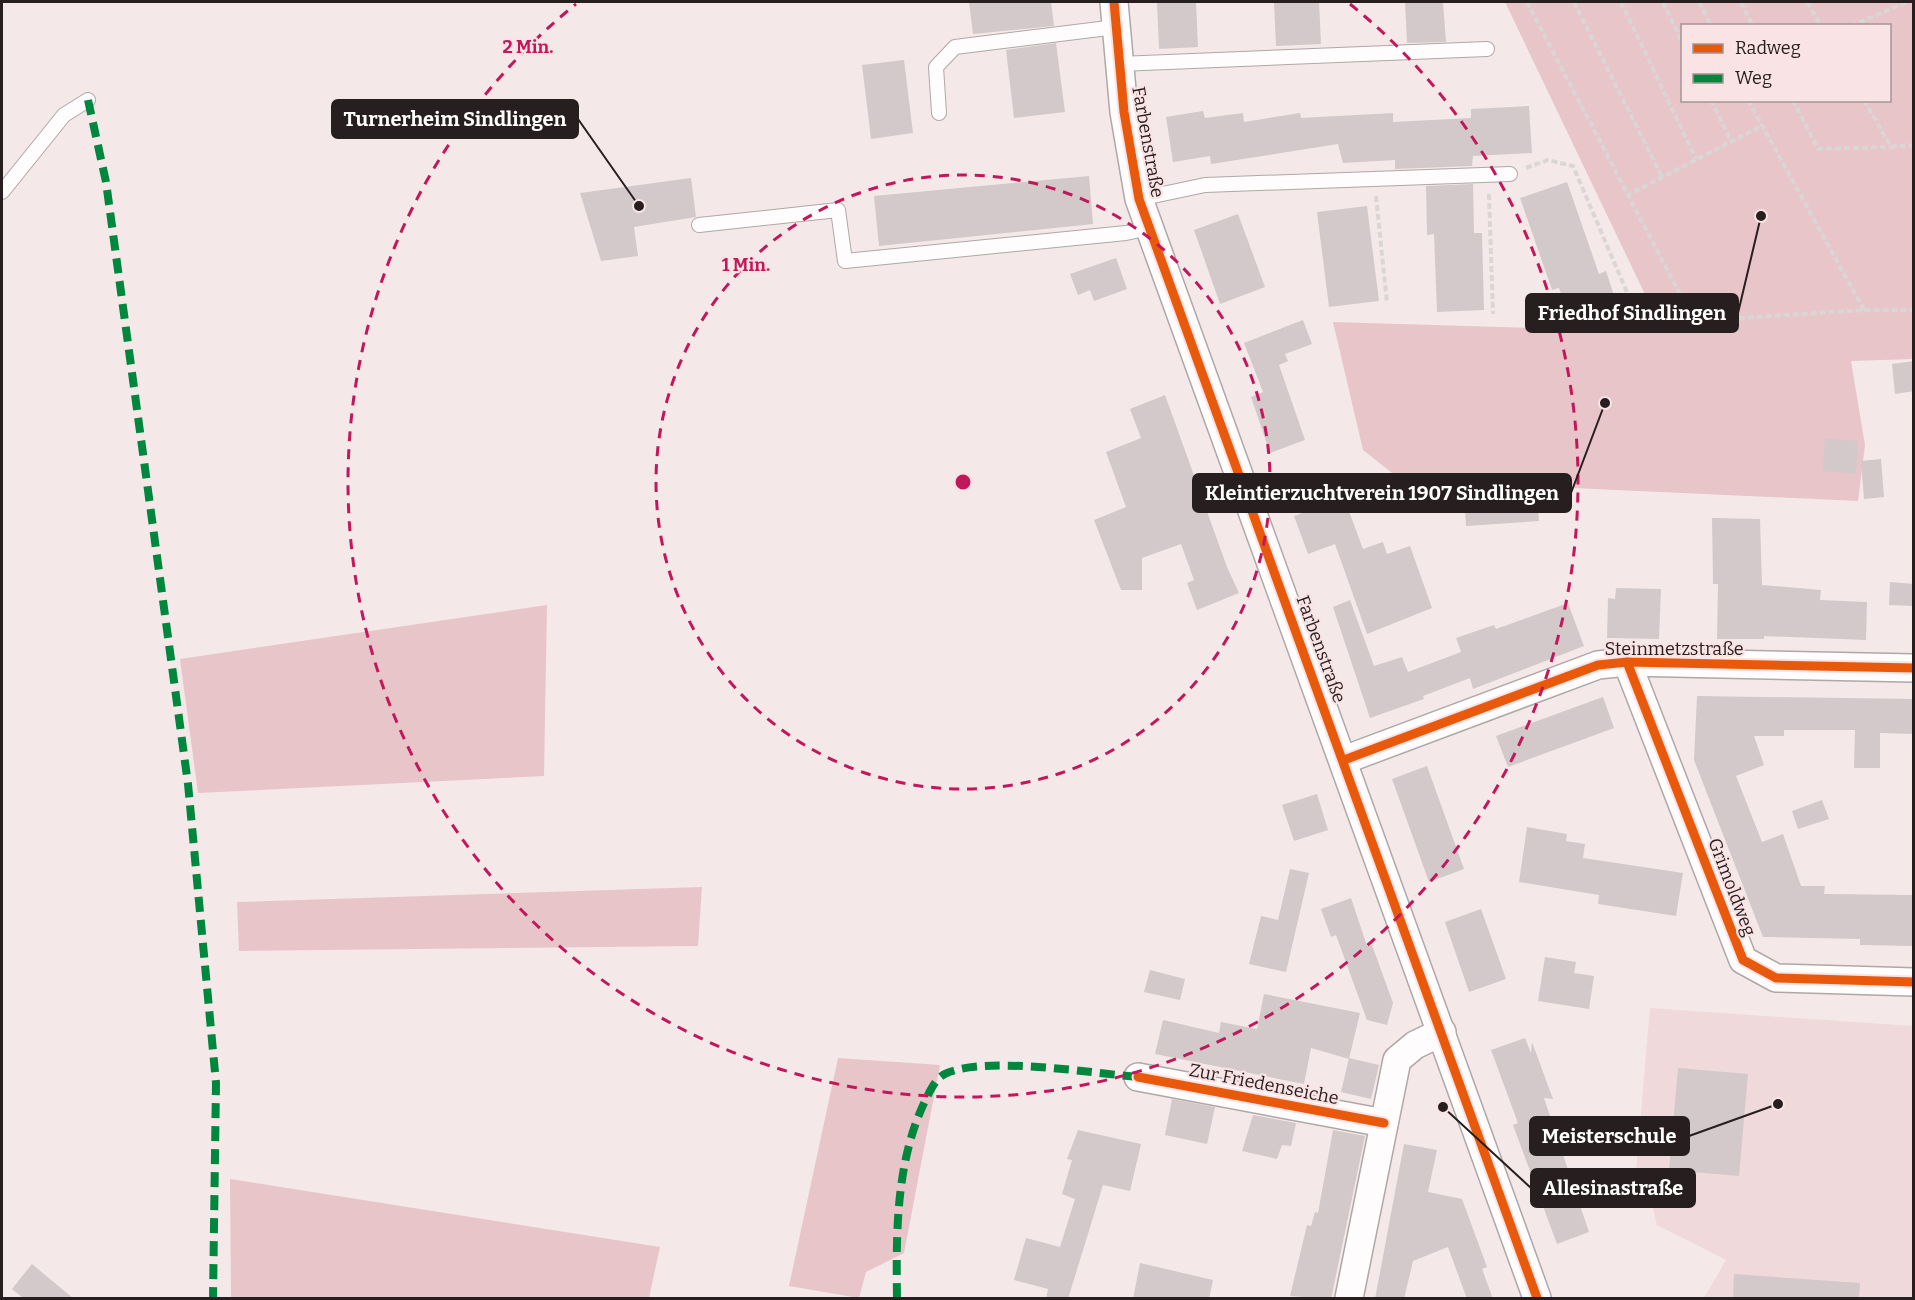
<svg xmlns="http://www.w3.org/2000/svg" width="1915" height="1300" viewBox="0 0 1915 1300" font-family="Bitter,serif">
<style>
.built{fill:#f0d9db}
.green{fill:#e8c5c9;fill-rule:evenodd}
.building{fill:#d3c9ca}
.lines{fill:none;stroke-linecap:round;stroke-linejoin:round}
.lane-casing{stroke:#b0a7a7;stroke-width:16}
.street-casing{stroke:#b0a7a7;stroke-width:30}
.path{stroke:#dad6d6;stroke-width:4;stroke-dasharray:6 3;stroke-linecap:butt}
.lane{stroke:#fefcfc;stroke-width:14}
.street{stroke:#fefcfc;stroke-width:27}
.quiet{stroke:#00873e;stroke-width:8;stroke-dasharray:15 8;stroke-linecap:butt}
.cycleway-casing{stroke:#fae3e5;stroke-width:13}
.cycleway{stroke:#e8590c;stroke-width:9}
.ring{fill:none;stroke:#c2185b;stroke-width:3;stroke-dasharray:10 8}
.labels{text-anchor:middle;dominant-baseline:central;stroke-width:4.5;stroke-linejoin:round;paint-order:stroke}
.street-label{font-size:18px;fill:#261e1f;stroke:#fae3e5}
.centre{fill:#c2185b;stroke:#fae3e5;stroke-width:3}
.ring-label{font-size:18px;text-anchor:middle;font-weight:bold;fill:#c2185b;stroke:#fae3e5;stroke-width:4.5;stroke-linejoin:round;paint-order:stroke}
.leader{fill:none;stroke:#261e1f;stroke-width:2}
.callout-dot{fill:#261e1f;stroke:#fae3e5;stroke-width:2}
.callout{fill:#261e1f;stroke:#261e1f;stroke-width:2}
.callout-label{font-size:20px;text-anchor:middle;font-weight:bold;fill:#fff}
</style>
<rect width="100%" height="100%" fill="#f5e8e9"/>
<polygon class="built" points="1650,1008 1913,1026 1913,1298 1704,1298 1726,1260 1657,1225 1647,1184 1635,1182"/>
<g class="green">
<path d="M 1505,2 L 1913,2 L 1913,359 L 1851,361 L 1865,445 L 1858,501 L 1401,480 L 1363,450 L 1333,322 L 1663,332 ZM 1682,26 L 1890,26 L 1890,100 L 1682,100 Z"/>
<polygon points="547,605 544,776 198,793 180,659"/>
<polygon points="702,887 698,946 239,951 237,902"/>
<polygon points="838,1058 940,1065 904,1253 866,1272 859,1298 789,1286"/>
<polygon points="230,1179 660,1247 649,1298 231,1298"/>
</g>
<g class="building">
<polygon points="969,2 1051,2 1054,26 973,34"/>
<polygon points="1196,2 1198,47 1159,49 1157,3"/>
<polygon points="1274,2 1319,2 1321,44 1276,46"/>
<polygon points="1405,2 1443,2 1446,42 1407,43"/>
<polygon points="1056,43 1065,112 1014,118 1006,50"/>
<polygon points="904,60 913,133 871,139 862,65"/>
<polygon points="1529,106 1532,153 1473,156 1472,166 1395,169 1395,160 1343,163 1338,144 1211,164 1210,156 1173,162 1166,117 1203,111 1205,118 1243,113 1244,122 1300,113 1301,118 1393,113 1393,122 1471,118 1471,109"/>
<polygon points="1089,176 1093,224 879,246 874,196"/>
<polygon points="691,178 696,217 634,227 638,256 601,261 580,193"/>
<polygon points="1567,182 1599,274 1606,271 1618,308 1572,324 1559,288 1552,290 1520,198"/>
<polygon points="1473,184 1474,233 1482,233 1484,310 1437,312 1434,234 1427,235 1426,186"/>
<polygon points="1367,206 1379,301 1329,307 1317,212"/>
<polygon points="1238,214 1265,287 1220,304 1194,230"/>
<polygon points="1116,258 1127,289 1094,301 1090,290 1078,295 1070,274"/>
<polygon points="1303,320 1312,344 1285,354 1288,361 1279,365 1305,440 1270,453 1251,397 1263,392 1244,343"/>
<polygon points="1914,361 1914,391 1895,394 1892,364"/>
<polygon points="1165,395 1227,567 1239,593 1197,610 1187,583 1194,580 1181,544 1142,558 1142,590 1121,590 1094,520 1126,507 1106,452 1141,438 1130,409"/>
<polygon points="1825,438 1858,441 1856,474 1823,471"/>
<polygon points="1881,459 1884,497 1864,499 1861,461"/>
<polygon points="1536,488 1539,521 1466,526 1464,493"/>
<polygon points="1344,498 1363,549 1383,542 1387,554 1410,546 1432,608 1367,634 1335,544 1308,554 1294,516"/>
<polygon points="1712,518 1760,519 1762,585 1821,590 1820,600 1867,602 1866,640 1764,636 1764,639 1717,639 1718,584 1713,584"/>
<polygon points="1890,582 1914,584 1914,606 1889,605"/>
<polygon points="1616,588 1661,589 1659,639 1607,638 1608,598 1615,599"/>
<polygon points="1350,600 1374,666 1402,657 1408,672 1461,652 1456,638 1494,625 1496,629 1568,603 1584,646 1473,689 1470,678 1423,696 1424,699 1370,718 1333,607"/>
<polygon points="1697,696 1914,699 1914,734 1880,733 1880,768 1854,768 1855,730 1784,730 1784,736 1754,736 1764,765 1736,776 1762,842 1783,834 1801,886 1825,886 1824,894 1914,895 1914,946 1860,945 1860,939 1763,937 1694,760"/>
<polygon points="1603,697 1614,728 1508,767 1496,736"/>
<polygon points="1427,766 1464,869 1429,882 1392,779"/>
<polygon points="1317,794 1328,830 1294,841 1282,805"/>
<polygon points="1822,800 1829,819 1798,829 1792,811"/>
<polygon points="1527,827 1567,834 1566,841 1585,844 1583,858 1683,873 1676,916 1598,904 1599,895 1519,882"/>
<polygon points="1290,869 1309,873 1286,972 1249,964 1261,916 1278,920"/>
<polygon points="1351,898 1367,946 1372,945 1393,1003 1387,1025 1367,1020 1336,935 1331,937 1321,909"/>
<polygon points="1481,909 1506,979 1469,992 1445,922"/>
<polygon points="1545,957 1576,962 1574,973 1594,976 1589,1009 1538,1001"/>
<polygon points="1150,970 1185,979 1180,1000 1144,992"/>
<polygon points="1264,994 1360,1013 1349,1059 1311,1048 1304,1084 1155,1054 1163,1020 1219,1033 1221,1022 1257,1029"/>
<polygon points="1525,1038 1531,1053 1532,1042 1553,1099 1544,1098 1589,1232 1557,1244 1513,1125 1518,1123 1491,1050"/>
<polygon points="1349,1058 1379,1065 1371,1099 1341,1092"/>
<polygon points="1678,1068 1748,1074 1739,1176 1669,1170"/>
<polygon points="1172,1099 1215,1107 1207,1144 1165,1135"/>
<polygon points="1253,1115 1296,1123 1291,1146 1282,1145 1277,1159 1242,1151"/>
<polygon points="1078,1130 1141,1144 1130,1191 1103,1185 1068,1299 1046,1299 1048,1289 1014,1280 1026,1238 1060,1247 1075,1199 1062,1194 1072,1160 1067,1159"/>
<polygon points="1333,1130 1365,1136 1331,1299 1290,1296 1307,1225 1311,1226 1315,1212 1318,1213"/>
<polygon points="1404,1144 1437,1150 1428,1192 1462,1199 1487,1267 1482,1269 1493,1299 1467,1299 1448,1247 1413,1261 1404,1299 1375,1299"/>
<polygon points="1140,1263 1213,1280 1209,1299 1133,1299"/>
<polygon points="32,1264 74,1299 24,1299 12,1289"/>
<polygon points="1734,1274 1860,1283 1859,1299 1733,1299"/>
</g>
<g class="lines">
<defs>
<g id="lane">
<polyline points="1119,64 1487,49"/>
<polyline points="939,113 936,67 955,47 1116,27"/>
<polyline points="2,192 64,115 88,100"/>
<polyline points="1139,199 1205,185 1510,174"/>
<polyline points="699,225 838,210 845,261 1126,233 1150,228"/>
</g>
<g id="street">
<polyline points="1114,2 1124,112 1139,199 1537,1298"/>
<polyline points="1627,662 1743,960 1776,978 1914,982"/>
<polyline points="1344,760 1598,665 1627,662 1914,668"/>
<polyline points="1138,1077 1384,1123"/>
<polyline points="1349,1298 1397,1060 1415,1045 1442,1032"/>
</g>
</defs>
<use href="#lane" class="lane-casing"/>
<use href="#street" class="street-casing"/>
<g class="path">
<polyline points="1527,2 1694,321 1864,310 1914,310"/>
<polyline points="1574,2 1662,177"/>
<polyline points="1621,2 1696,159"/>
<polyline points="1663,2 1682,42"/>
<polyline points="1699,2 1711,26"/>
<polyline points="1741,2 1753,26"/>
<polyline points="1807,2 1821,26"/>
<polyline points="1851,26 1907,2"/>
<polyline points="1711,100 1731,141"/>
<polyline points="1748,100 1864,310"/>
<polyline points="1793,100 1818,149 1891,147"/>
<polyline points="1864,100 1891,147 1914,145"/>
<polyline points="1526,168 1548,160 1573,166 1629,297"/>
<polyline points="1489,194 1493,314"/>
<polyline points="1376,196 1387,303"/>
<polyline points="1626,196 1761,126"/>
</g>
<use href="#lane" class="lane"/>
<use href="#street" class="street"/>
<g class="quiet">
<polyline points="88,100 106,182 188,784 216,1083 213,1298"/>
<path d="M 897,1298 C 896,1232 896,1162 925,1101 C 930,1091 936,1077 947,1073 C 988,1056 1091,1073 1138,1077"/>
</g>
<defs>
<g id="cycleway">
<polyline points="1114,2 1124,112 1139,199 1537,1298"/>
<polyline points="1627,662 1743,960 1776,978 1914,982"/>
<polyline points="1344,760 1598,665 1627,662 1914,668"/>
<polyline points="1138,1077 1384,1123"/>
</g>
</defs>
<use href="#cycleway" class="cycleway-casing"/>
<use href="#cycleway" class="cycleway"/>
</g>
<g class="ring">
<circle cx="963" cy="482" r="307"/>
<path d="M1350 4A615 615 0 1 1 576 4"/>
</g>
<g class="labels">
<g class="street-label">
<text transform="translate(1148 142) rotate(80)">Farbenstraße</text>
<text transform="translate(1321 649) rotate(70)">Farbenstraße</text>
<text x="1674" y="649">Steinmetzstraße</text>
<text transform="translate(1732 887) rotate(69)">Grimoldweg</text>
<text transform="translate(1264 1084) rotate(11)">Zur Friedenseiche</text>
</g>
</g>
<circle cx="963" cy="482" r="9" class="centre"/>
<g class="ring-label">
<text x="528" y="53">2 Min.</text>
<text x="746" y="271">1 Min.</text>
</g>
<path class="leader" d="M639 206L578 119M1761 216L1738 313M1605 403L1571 493M1778 1104L1689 1136M1443 1107L1531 1188"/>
<g class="callout-dot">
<circle cx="639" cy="206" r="6"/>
<circle cx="1761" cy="216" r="6"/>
<circle cx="1605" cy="403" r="6"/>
<circle cx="1778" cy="1104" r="6"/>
<circle cx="1443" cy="1107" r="6"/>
</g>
<g class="callout">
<rect x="332" y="100" width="246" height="38" rx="6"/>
<rect x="1526" y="294" width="212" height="38" rx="6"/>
<rect x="1193" y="474" width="378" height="38" rx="6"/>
<rect x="1530" y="1117" width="159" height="38" rx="6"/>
<rect x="1531" y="1169" width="164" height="38" rx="6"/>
</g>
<g class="callout-label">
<text x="455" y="126">Turnerheim Sindlingen</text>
<text x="1632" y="320">Friedhof Sindlingen</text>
<text x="1382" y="500">Kleintierzuchtverein 1907 Sindlingen</text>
<text x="1609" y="1143">Meisterschule</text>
<text x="1613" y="1195">Allesinastraße</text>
</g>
<rect width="1915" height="1300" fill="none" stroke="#261e1f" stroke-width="6"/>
<rect x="1681" y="24" width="210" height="78" fill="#fae3e5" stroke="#a59496" stroke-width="1.5"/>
<rect x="1693" y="44" width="30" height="9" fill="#e8590c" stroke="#a59496" stroke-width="1.5"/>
<text x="1735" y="54" font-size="18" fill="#261e1f">Radweg</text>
<rect x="1693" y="74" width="30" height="9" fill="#00873e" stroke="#a59496" stroke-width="1.5"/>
<text x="1735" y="84" font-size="18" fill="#261e1f">Weg</text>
</svg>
